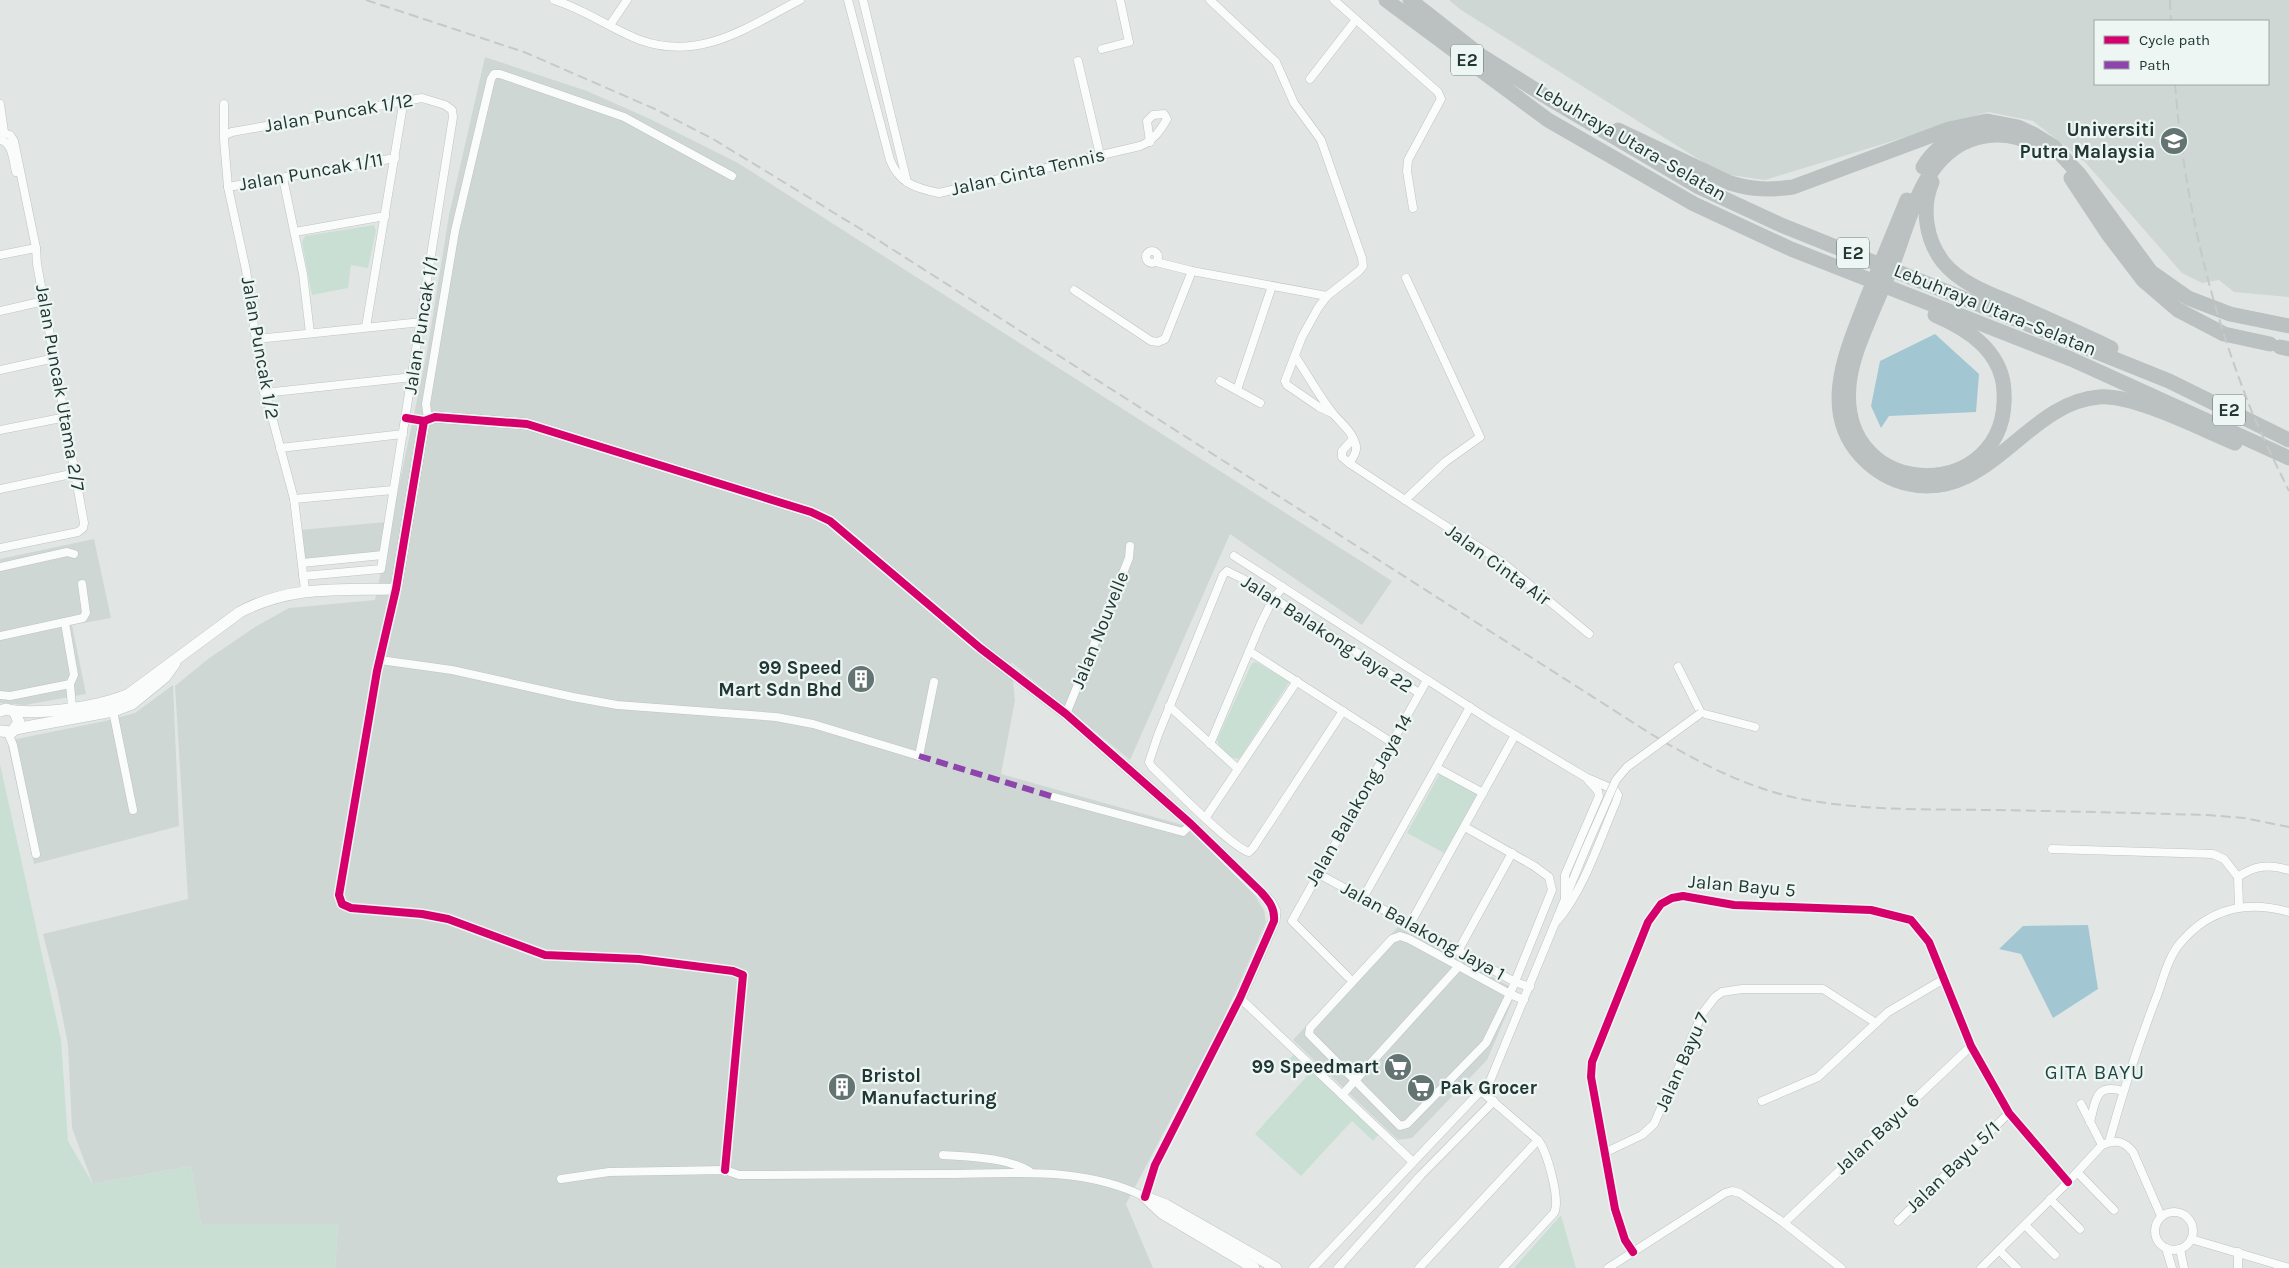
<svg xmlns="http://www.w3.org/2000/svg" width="2289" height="1268" viewBox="0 0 2289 1268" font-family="Karla,sans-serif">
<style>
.built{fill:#cfd7d5;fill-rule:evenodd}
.green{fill:#cadfd3}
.water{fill:#a3c6d3}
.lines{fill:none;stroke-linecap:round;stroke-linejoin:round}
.street-casing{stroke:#bec3c2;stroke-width:9}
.secondary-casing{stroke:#bdc4c2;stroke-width:12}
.highway-casing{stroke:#bcc3c1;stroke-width:15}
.street{stroke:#fafbfb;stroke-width:8}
.secondary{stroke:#fafbfb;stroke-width:11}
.highway{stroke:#bac1c0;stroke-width:14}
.rail{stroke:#c5c9c8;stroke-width:2;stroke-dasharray:10 5;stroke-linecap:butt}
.street-bridge-casing{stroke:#bec3c2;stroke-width:9;stroke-linecap:butt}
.highway-bridge-casing{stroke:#bcc3c1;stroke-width:15;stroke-linecap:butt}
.street-bridge{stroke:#fafbfb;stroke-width:8}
.highway-bridge{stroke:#bac1c0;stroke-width:14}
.quiet{stroke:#8e44ad;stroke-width:6;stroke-dasharray:12 6;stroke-linecap:butt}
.cycleway-casing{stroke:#eef6f3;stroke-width:11}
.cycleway{stroke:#d6006c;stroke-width:8}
.labels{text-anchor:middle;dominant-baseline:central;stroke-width:4.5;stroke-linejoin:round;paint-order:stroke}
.shield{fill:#eef6f3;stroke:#5e706d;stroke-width:1}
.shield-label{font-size:18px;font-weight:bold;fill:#213734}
.street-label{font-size:19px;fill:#213734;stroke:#eef6f3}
.poi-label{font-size:19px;font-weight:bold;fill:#213734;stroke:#eef6f3;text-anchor:end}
.neighbourhood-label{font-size:20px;letter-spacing:1px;fill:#1f4843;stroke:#eef6f3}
</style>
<rect width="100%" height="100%" fill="#e1e6e5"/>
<g class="built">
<path d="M 1449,0 L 2289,0 L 2289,297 L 2234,292 L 2219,280 L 2202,283 L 2182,273 L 2085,162 L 2033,121 L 1988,112 L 1765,180 L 1722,174 L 1461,10 ZM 2095,21 L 2268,21 L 2268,84 L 2095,84 Z"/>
<polygon points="485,57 587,91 650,119 738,163 1392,581 1362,625 1230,534 1130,760 1011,662 1015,700 1001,774 1183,825 1251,890 1264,910 1266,922 1222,1022 1126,1204 1153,1268 335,1268 338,1224 201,1225 191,1166 93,1184 72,1128 68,1045 57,989 43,934 188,899 175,686 208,659 255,627 289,608 375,600 427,352 449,215"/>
<polygon points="386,522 381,553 304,561 300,530"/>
<polygon points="94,539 111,618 72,625 86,694 25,705 0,703 0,559"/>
<polygon points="173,685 179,826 34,864 7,741 105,721 135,713"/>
<polygon points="1398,927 1517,990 1487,1060 1412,1138 1398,1140 1293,1040"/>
</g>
<g class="green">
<polygon points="374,225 376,231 368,268 351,265 348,288 312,295 302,242 305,236"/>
<path d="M 1256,662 L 1290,681 L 1239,759 C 1227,758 1221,751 1217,740 L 1252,663 Z"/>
<polygon points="0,764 61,1040 68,1141 93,1184 191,1166 201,1224 338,1224 335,1268 0,1268"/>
<polygon points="1440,773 1478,794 1444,853 1407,833"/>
<polygon points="1295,1054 1379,1134 1373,1141 1352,1121 1301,1176 1255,1134 1307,1076 1289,1059"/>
<polygon points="1561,1215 1576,1268 1514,1268"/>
</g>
<g class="water">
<polygon points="1935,334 1979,374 1976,412 1889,416 1881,428 1871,406 1880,361"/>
<polygon points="2088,925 2098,989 2053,1018 2021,954 1999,949 2023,926"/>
</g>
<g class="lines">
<defs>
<g id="street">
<path d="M 554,0 C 584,9 611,29 640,40 C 701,62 749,26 800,0"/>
<path d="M 848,0 L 890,160 C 899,183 915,188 939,193 L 1140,146 C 1153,141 1160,131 1167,119 L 1164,114 L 1153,115 L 1147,121 L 1150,142"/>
<polyline points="863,0 907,182"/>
<polyline points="1210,0 1276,62 1294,103 1321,140 1362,258 1363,266 1359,271 1327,296 1318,308 1302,337 1285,381 1287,385 1319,407 1332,413"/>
<polyline points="1334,0 1438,92 1441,99 1408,160 1407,171 1413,208"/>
<polyline points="610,25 627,0"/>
<polyline points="1102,49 1129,42 1120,0"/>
<polyline points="1078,61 1100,155"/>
<polyline points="1310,79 1355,21"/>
<polyline points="0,104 4,132"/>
<polyline points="224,104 224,140 228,187 246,270 261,376 294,499 305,590"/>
<polyline points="0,132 10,135 14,141 36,248 37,264 84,523 83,528 78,532 0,548"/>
<polyline points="225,135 232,132 422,98 445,105 452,110 453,117 381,569 303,576"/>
<path d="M 0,140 C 13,142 13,161 16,172"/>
<polyline points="283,178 303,274 310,333"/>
<polyline points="228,187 395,158"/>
<polyline points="295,232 385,216"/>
<circle cx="1152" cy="257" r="6"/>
<polyline points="0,255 36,248"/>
<polyline points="1156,262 1192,271 1327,296"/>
<polyline points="1074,290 1151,341 1158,342 1165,339 1192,271"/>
<polyline points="0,311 44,301"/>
<polyline points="366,327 404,99"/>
<polyline points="257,339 422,322"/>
<path d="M 1295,356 C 1307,374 1318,394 1331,411 C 1339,422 1353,431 1356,446 C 1357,452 1353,458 1349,463 L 1405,500 L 1445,462 L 1480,437 L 1406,278"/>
<polyline points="0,370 55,358"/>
<polyline points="1220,381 1260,403"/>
<polyline points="1237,390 1272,286"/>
<polyline points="264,393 413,377"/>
<polyline points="406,418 424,421"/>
<polyline points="428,419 426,404 455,231 491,79 494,74 500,74 624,117 732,176"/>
<polyline points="0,430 66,417"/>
<polyline points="280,448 403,434"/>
<polyline points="1349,463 1342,457 1342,451 1353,439"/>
<polyline points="0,489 76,473"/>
<polyline points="294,499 393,490"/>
<polyline points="1405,500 1502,562 1589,634"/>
<path d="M 1234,556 L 1493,722 L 1587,778 L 1615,790 L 1618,795 L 1616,802 C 1599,841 1585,887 1558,920"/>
<polyline points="302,563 383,555"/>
<polyline points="0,567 67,552 74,554"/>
<path d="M 396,589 C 371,690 359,793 339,895 L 342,904 L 351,908 L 422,914 L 448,919 L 545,955 L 639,959 L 733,971 L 743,975 L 725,1170"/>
<polyline points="0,636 83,618 86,613 82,584"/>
<polyline points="1249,651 1391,742"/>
<polyline points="380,660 452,670 573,697 617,705 776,717 813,724 919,756 934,682"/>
<polyline points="1678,667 1701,713 1755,727"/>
<polyline points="70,684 72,707"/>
<polyline points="0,695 10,696 70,684 74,675 65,623"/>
<polyline points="1169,706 1238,769"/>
<polyline points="113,711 133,810"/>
<path d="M 1343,711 L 1253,848 L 1249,852 C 1232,848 1169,783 1152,767 L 1149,762 L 1158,735 L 1223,575 L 1227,571 L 1249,582 L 1419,693"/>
<polyline points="1066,714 1129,558 1130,546"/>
<polyline points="8,733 13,745 36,854"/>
<polyline points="1210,744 1261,623 1273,599 1283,587"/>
<polyline points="1437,768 1483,793"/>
<polyline points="1054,797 1183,832 1191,824"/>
<polyline points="1206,817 1297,681"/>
<polyline points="1465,827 1534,866 1549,877 1552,890 1510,994 1486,1043 1407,1124 1400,1126 1309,1034 1310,1028 1392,939 1400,936 1409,939 1510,994 1524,1000"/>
<polyline points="2052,849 2213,854 2224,859 2238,877"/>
<polyline points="1317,873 1515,982 1530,987"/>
<polyline points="1363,898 1470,707"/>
<polyline points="1565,898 1565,875 1599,796 1598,791 1588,780"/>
<path d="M 2239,906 L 2238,877 C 2255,865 2269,864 2289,870"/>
<polyline points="1410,924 1515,735"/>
<polyline points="1458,951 1512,853"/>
<polyline points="1348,977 1292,921 1427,680"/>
<path d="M 1481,1091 L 1538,1140 C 1547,1151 1561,1201 1554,1213 L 1503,1268"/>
<polyline points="1342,1095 1459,966"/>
<polyline points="1762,1101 1818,1077 1888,1012 1944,979"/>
<polyline points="2081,1104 2102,1145"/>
<path d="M 2090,1122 C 2096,1100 2095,1083 2123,1091"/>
<path d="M 2109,1142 C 2123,1091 2139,1042 2158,993 C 2164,976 2169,955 2182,941 C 2211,908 2247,900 2289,912"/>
<polyline points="1604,1153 1642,1135 1654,1124 1702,1014 1715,997 1722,992 1742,989 1823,989 1876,1023"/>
<path d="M 943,1155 C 970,1157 1005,1157 1029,1171"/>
<polyline points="2077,1172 2114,1210"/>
<path d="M 561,1179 L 609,1172 L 725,1170 L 739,1175 C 806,1175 873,1174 940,1174 C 1008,1174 1082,1165 1145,1197 L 1155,1165 L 1240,998 L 1413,1162"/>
<polyline points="2050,1199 2080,1229"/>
<circle cx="2174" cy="1231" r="19"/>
<polyline points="1898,1221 2009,1113"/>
<polyline points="1784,1223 1971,1046"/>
<polyline points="2025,1225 2055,1255"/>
<polyline points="2191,1239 2289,1268"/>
<polyline points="2166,1248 2172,1268"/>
<polyline points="2180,1249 2184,1268"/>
<polyline points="1999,1250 2017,1268"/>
<polyline points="1633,1252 1625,1240 1615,1209 1591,1077 1592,1062 1648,922 1661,904 1672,898 1683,896 1734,905 1871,910 1911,920 1929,942 1971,1046 2009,1113 2068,1182"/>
<polyline points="2238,1252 2238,1268"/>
<polyline points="1313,1268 1490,1081 1586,848"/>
<polyline points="1338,1268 1421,1175 1494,1101"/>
<polyline points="1419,1268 1538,1140"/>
<polyline points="1608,1268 1725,1193 1732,1191 1740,1193 1784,1223 1841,1268"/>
<path d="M 1981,1268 L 2068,1182 L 2102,1145 C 2116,1139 2124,1141 2133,1152 L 2161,1216"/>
</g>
<g id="secondary">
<polyline points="0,711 6,709 14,711 19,722 12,732 0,731"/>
<path d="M 14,711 C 46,714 100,707 129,694 L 240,612 C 291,585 340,590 396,589 L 424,421 L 435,417 L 527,424 L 811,512 L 830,521 L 980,648 L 1066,714 L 1191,824 L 1270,902 L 1275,912 L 1274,921 L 1240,998"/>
<polyline points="15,729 113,711 132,704 165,677 175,663"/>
<polyline points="1145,1197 1166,1205 1276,1268"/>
<polyline points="1146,1198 1162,1213 1254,1268"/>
</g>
<g id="highway">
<polyline points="1386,0 1548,120 1694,204 1791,249 2071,359 2289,458"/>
<polyline points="1410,0 1480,55 1550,99 1699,187 1781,225 2169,381 2289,440"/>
<path d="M 1618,130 L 1730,183 C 1753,190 1770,190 1793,187 L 1949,129 L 1987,121 L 2018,127 L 2033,134 L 2054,147 L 2079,174 L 2151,272 L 2188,298 L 2230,314 L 2289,326"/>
<path d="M 1923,167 C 1933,150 1947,140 1965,132"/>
<polyline points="2071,178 2108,234 2143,280 2178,310 2224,334 2270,344"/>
<path d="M 1932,182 C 1921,208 1926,240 1943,262 C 1962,286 1997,296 2023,308 C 2052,321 2082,334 2111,348"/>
<polyline points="1884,256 1907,200"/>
<path d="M 1894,261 C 1912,213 1926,145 1985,136 C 2003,133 2018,136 2033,144"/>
<path d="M 1867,298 C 1848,348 1818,409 1861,456 C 1874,470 1889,480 1909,484 C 1988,502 2027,402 2099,397 C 2133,394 2201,429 2235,443"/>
<path d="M 1876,303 C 1865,330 1852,356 1849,385 C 1838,504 2011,505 2004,391 C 2002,351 1968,329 1935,315"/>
<polyline points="2280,347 2289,349"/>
</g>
</defs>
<use href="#street" class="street-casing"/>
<use href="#secondary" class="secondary-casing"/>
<use href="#highway" class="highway-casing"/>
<use href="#street" class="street"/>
<use href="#secondary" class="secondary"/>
<use href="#highway" class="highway"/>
<g class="rail">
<path d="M 366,0 L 524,52 L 655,109 L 713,139 L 859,228 L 1651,734 C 1696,761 1741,785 1792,797 C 1856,811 1923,809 1988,810 C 2061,811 2134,813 2208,815 L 2244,818 L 2289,827"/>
<polyline points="2170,0 2171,21"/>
<path d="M 2175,84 C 2183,189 2207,296 2245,394 C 2257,427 2274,460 2289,491"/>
</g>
<defs>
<polyline id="street-bridge" points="1586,848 1616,780 1627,767 1701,713"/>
<g id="highway-bridge">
<polyline points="1867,298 1884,256"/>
<polyline points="1876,303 1894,261"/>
</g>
</defs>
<use href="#street-bridge" class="street-bridge-casing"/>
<use href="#highway-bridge" class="highway-bridge-casing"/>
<use href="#street-bridge" class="street-bridge"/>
<use href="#highway-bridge" class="highway-bridge"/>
<polyline class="quiet" points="919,756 1054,797"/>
<defs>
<g id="cycleway">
<path d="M 406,418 L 424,421 L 435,417 L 527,424 L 811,512 L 830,521 L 980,648 L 1066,714 L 1191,824 L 1261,892 C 1269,901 1275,908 1274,921 L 1240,998 L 1155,1165 L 1145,1197"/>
<polyline points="424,421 396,589 377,671 339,895 342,904 351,908 422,914 448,919 545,955 639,959 733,971 743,975 725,1170"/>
<polyline points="1633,1252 1625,1240 1615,1209 1591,1077 1592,1062 1648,922 1661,904 1672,898 1683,896 1734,905 1871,910 1911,920 1929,942 1971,1046 2009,1113 2068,1182"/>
</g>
</defs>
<use href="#cycleway" class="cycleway-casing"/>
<use href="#cycleway" class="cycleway"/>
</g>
<defs>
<symbol id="university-disc" viewBox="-11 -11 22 22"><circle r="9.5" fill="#647472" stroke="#eef6f3"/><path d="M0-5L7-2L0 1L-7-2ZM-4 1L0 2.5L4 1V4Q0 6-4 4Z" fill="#fff"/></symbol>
<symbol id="building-disc" viewBox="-11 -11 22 22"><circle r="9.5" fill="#647472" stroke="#eef6f3"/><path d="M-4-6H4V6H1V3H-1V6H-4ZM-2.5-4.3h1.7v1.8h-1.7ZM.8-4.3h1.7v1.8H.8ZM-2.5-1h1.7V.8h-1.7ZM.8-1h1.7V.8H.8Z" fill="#fff"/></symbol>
<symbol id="supermarket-disc" viewBox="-11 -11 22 22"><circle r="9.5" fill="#647472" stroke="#eef6f3"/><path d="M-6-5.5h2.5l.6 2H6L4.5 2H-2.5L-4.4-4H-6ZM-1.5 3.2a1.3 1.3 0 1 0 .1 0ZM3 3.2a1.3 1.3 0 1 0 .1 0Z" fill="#fff"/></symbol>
</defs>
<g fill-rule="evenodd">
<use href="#university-disc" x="2158" y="125" width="32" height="32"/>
<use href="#building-disc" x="845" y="663" width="32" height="32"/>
<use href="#supermarket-disc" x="1382" y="1051" width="32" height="32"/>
<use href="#building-disc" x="826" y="1071" width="32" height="32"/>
<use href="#supermarket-disc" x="1405" y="1072" width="32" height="32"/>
</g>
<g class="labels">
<g class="shield">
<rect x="1451" y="44.5" width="32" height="31" rx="4"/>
<rect x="1837" y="237.5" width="32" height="31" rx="4"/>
<rect x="2213" y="394.5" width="32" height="31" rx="4"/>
</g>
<g class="shield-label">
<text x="1467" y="60">E2</text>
<text x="1853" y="253">E2</text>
<text x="2229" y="410">E2</text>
</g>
<g class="street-label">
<text transform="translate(339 113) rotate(-10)">Jalan Puncak 1/12</text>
<text transform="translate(1631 142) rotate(30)">Lebuhraya Utara–Selatan</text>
<text transform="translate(311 172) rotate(-10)">Jalan Puncak 1/11</text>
<text transform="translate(1028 172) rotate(-13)">Jalan Cinta Tennis</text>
<text transform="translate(1995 310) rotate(22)">Lebuhraya Utara–Selatan</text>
<text transform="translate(421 325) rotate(-81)">Jalan Puncak 1/1</text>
<text transform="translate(260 348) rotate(80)">Jalan Puncak 1/2</text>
<text transform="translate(60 388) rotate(80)">Jalan Puncak Utama 2/7</text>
<text transform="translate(1498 565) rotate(36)">Jalan Cinta Air</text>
<text transform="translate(1100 630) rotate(-68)">Jalan Nouvelle</text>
<text transform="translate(1327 634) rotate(33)">Jalan Balakong Jaya 22</text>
<text transform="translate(1359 800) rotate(-60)">Jalan Balakong Jaya 14</text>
<text transform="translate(1742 886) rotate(5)">Jalan Bayu 5</text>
<text transform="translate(1423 931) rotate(29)">Jalan Balakong Jaya 1</text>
<text transform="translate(1682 1062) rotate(-66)">Jalan Bayu 7</text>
<text transform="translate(1877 1134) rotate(-43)">Jalan Bayu 6</text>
<text transform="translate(1953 1167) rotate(-44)">Jalan Bayu 5/1</text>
</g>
<g class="poi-label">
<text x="2155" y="130">Universiti<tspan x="2155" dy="22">Putra Malaysia</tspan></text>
<text x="842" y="668">99 Speed<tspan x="842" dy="22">Mart Sdn Bhd</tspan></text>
<text x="1379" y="1067">99 Speedmart</text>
<text x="861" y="1076" text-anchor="start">Bristol<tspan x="861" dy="22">Manufacturing</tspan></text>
<text x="1440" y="1088" text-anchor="start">Pak Grocer</text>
</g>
<g class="neighbourhood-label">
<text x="2095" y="1072">GITA BAYU</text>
</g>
</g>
<rect x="2094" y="20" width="175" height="65" fill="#eef6f3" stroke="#9caaa7"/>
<rect x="2104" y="36" width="25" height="8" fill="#d6006c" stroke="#9caaa7"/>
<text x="2139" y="45" font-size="15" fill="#213734">Cycle path</text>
<rect x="2104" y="61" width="25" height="8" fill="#8e44ad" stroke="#9caaa7"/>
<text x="2139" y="70" font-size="15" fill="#213734">Path</text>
</svg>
